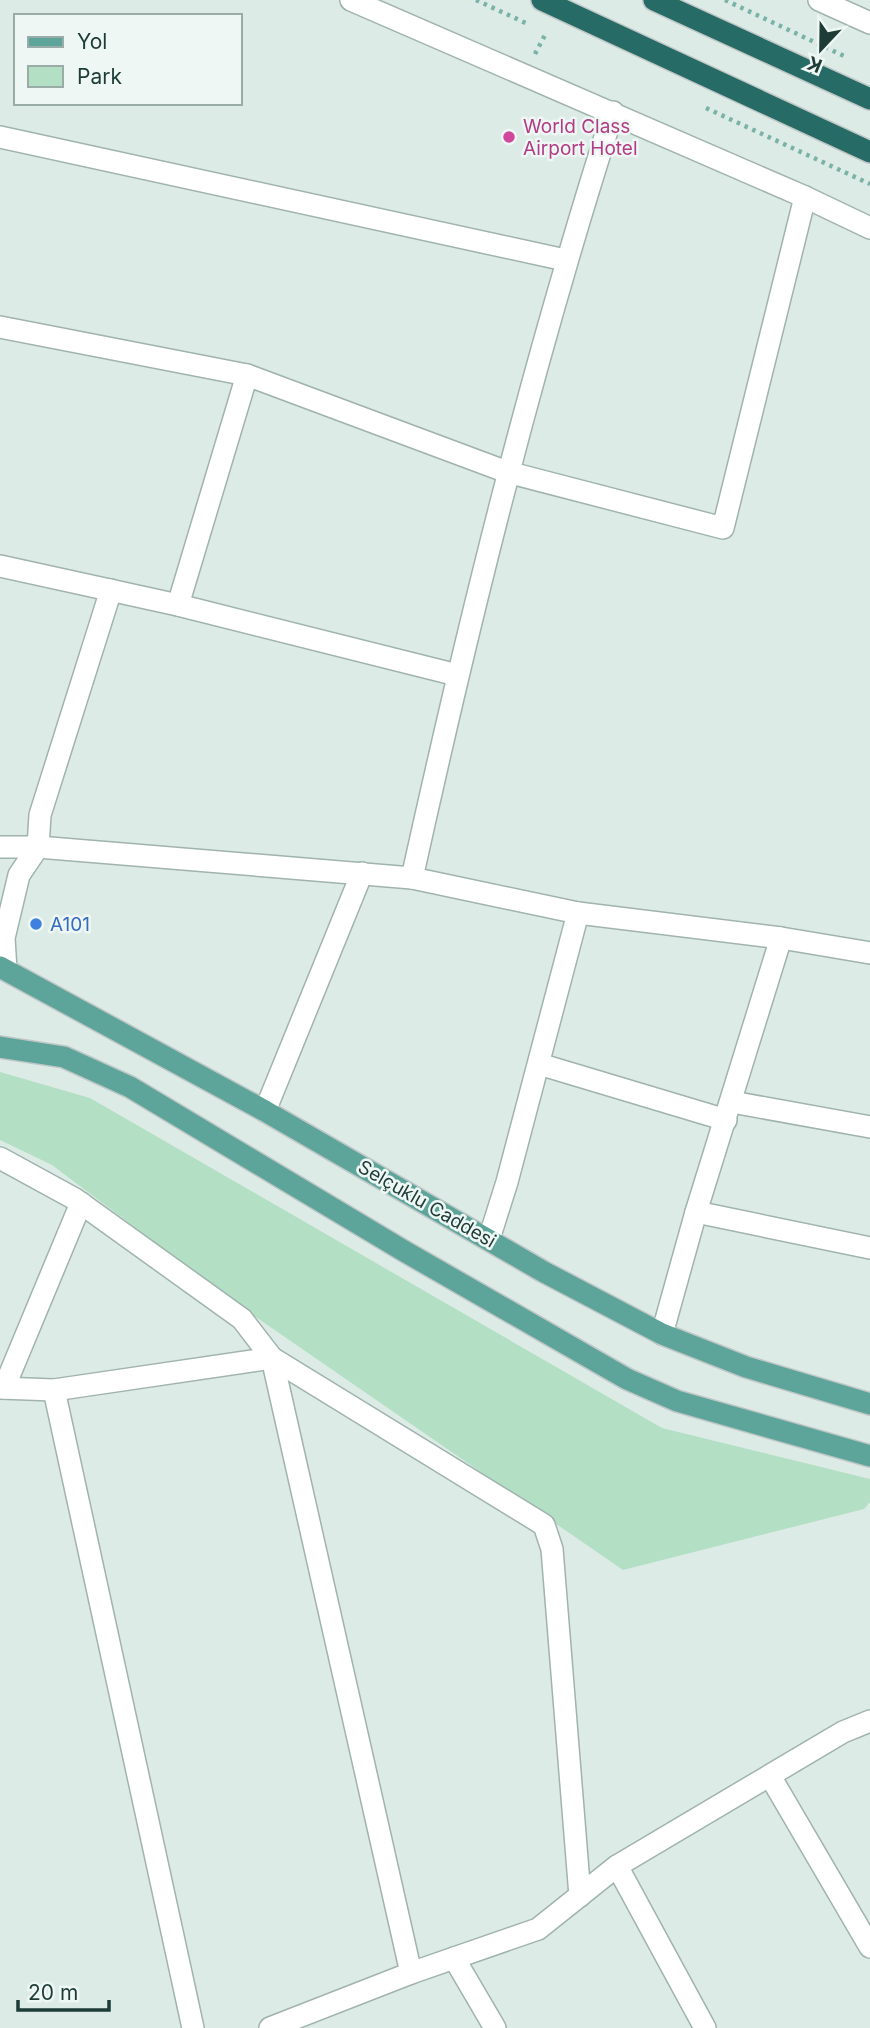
<svg xmlns="http://www.w3.org/2000/svg" width="870" height="2028" viewBox="0 0 870 2028" font-family="Inter,sans-serif">
<style>
.green{fill:#b3dfc4}
.lines{fill:none;stroke-linecap:round;stroke-linejoin:round}
.minor-casing{stroke:#a0b3ae;stroke-width:24}
.major-casing{stroke:#c0c8c7;stroke-width:24}
.highway-casing{stroke:#c0c8c7;stroke-width:24}
.path{stroke:#7ab2a7;stroke-width:4.5;stroke-dasharray:3.5 5;stroke-linecap:butt}
.minor{stroke:#fff;stroke-width:21}
.major{stroke:#5da59b;stroke-width:21}
.highway{stroke:#266b65;stroke-width:21}
.hotel-dot{fill:#d1479c;stroke:#eef7f4;stroke-width:2.5}
.shop-dot{fill:#3f7fe0;stroke:#eef7f4;stroke-width:2.5}
.labels{text-anchor:middle;dominant-baseline:central;stroke-width:5;stroke-linejoin:round;paint-order:stroke}
.hotel-label{font-size:19px;fill:#b23c85;stroke:#eef7f4;text-anchor:start}
.shop-label{font-size:19px;fill:#366cbe;stroke:#eef7f4;text-anchor:start}
.street-label{font-size:19px;fill:#1d3c37;stroke:#eef7f4}
</style>
<rect width="100%" height="100%" fill="#ddebe6"/>
<polygon class="green" points="0,1072 90,1098 662,1428 870,1479 870,1502 864,1509 623,1570 234,1302 52,1165 0,1140"/>
<g class="lines">
<defs>
<g id="minor">
<polyline points="351,0 805,197 870,228"/>
<polyline points="819,0 870,23"/>
<polyline points="0,137 565,260"/>
<polyline points="0,327 247,375 507,472 723,528 805,197"/>
<polyline points="0,566 178,605 457,675"/>
<polyline points="178,605 247,375"/>
<polyline points="0,847 38,847 412,878 578,913 781,938 870,953"/>
<path d="M 412,878 C 469,620 532,364 613,112"/>
<polyline points="6,970 4,938 19,875 38,847 40,815 111,590"/>
<polyline points="539,1064 726,1120"/>
<polyline points="732,1102 870,1127"/>
<polyline points="265,1111 362,873"/>
<polyline points="0,1158 75,1199 242,1319 272,1358 544,1525 552,1549 580,1896"/>
<polyline points="696,1212 870,1248"/>
<polyline points="489,1239 507,1182 578,913"/>
<polyline points="662,1334 696,1212 781,938"/>
<polyline points="272,1358 411,1973"/>
<polyline points="0,1388 54,1390 272,1358"/>
<polyline points="4,1388 81,1203"/>
<polyline points="54,1390 193,2028"/>
<polyline points="770,1776 870,1947"/>
<polyline points="617,1866 705,2028"/>
<polyline points="454,1958 495,2028"/>
<polyline points="270,2028 411,1973 538,1929 617,1866 843,1732 870,1721"/>
</g>
<g id="major">
<polyline points="0,967 265,1111 544,1272 662,1334 746,1367 870,1404"/>
<polyline points="0,1047 64,1057 130,1087 404,1251 627,1379 677,1401 870,1456"/>
</g>
<g id="highway">
<polyline points="542,0 870,152"/>
<polyline points="654,0 870,99"/>
</g>
</defs>
<use href="#minor" class="minor-casing"/>
<use href="#major" class="major-casing"/>
<use href="#highway" class="highway-casing"/>
<g class="path">
<polyline points="476,0 530,25"/>
<polyline points="725,0 844,56"/>
<polyline points="535,54 546,33"/>
<polyline points="706,108 870,184"/>
</g>
<use href="#minor" class="minor"/>
<use href="#major" class="major"/>
<use href="#highway" class="highway"/>
</g>
<circle class="hotel-dot" cx="509" cy="137" r="7"/>
<circle class="shop-dot" cx="36" cy="924" r="7"/>
<g class="labels">
<g class="hotel-label">
<text x="523" y="126">World Class<tspan x="523" dy="22">Airport Hotel</tspan></text>
</g>
<g class="shop-label">
<text x="50" y="924">A101</text>
</g>
<g class="street-label">
<text transform="translate(427 1204) rotate(30)">Selçuklu Caddesi</text>
</g>
</g>
<rect x="14" y="14" width="228" height="91" fill="#eef7f4" stroke="#9aaca8" stroke-width="2"/>
<rect x="28" y="37" width="35" height="10" fill="#5da59b" stroke="#9aaca8" stroke-width="2"/>
<text x="77" y="49" font-size="21" fill="#1d3c37">Yol</text>
<rect x="28" y="66" width="35" height="21" fill="#b3dfc4" stroke="#9aaca8" stroke-width="2"/>
<text x="77" y="84" font-size="21" fill="#1d3c37">Park</text>
<g transform="translate(821 49) rotate(202)" stroke="#eef7f4" stroke-width="5" paint-order="stroke">
<path d="M0-5L12 26L0 18L-12 26Z" fill="#1d3c37"/>
<text y="-10" font-size="19" font-weight="bold" text-anchor="middle" fill="#1d3c37">K</text>
</g>
<path d="M18 2000v10h91v-10" fill="none" stroke="#1d3c37" stroke-width="3.5"/>
<text x="28" y="2000" font-size="21" fill="#1d3c37" stroke="#eef7f4" stroke-width="5" paint-order="stroke">20 m</text>
</svg>
